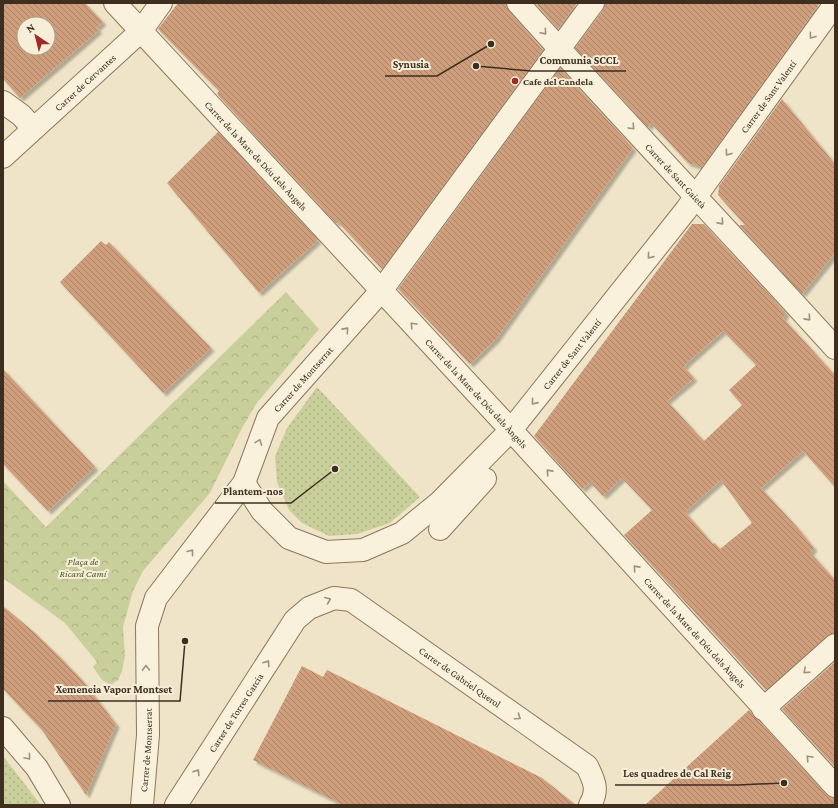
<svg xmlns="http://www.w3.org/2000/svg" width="838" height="808" viewBox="0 0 838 808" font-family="'Crimson Pro',serif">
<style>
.park{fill:url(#park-crowns)}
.garden{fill:url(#garden-dots)}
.building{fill:url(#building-back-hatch);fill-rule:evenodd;filter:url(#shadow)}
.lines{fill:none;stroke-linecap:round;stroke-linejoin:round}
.street-casing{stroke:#8d765c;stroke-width:24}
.street{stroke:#faf1dc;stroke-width:22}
.oneway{stroke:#9c907e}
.poi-dot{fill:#9e2a2b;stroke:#f7eed8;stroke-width:1.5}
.labels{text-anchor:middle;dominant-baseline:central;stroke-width:4;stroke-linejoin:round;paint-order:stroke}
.poi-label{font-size:10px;font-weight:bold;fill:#3d2e20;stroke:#f7eed8;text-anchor:start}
.street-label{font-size:10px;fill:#3d2e20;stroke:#f7eed8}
.park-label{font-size:10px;font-style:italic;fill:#4d5a26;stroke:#f7eed8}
.leader{fill:none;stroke:#3d2e20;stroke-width:1.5}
.callout-dot{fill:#3d2e20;stroke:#f7eed8;stroke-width:1.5}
.callout-label{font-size:11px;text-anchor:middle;font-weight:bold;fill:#3d2e20;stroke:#f7eed8;stroke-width:4;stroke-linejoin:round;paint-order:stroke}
</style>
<defs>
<pattern id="park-crowns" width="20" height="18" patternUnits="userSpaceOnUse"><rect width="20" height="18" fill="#c9cf9b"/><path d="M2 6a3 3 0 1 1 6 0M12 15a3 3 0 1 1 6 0" fill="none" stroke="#aeb285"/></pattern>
<pattern id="garden-dots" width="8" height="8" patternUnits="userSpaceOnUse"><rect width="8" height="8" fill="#c9cf9b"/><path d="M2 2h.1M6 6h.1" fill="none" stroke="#aeb285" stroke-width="1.8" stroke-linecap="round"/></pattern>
<pattern id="building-back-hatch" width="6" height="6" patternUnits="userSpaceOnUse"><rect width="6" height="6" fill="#cf9f7d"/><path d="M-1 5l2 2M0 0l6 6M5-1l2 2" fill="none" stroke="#a98266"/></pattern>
<filter id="shadow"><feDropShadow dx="3.5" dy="3.5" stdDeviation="1" flood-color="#0004"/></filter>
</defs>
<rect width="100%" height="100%" fill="#f0e4c8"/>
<polygon class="park" points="286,292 319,329 256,404 241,430 210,493 143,571 133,591 123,627 125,656 122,671 118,680 111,685 102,680 93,667 97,662 65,623 3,578 3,481 46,527"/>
<g class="garden">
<polygon points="317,387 420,497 390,523 357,534 329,536 302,523 289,510 277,482 275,456 287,428"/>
<polygon points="3,756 41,805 3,805"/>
</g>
<g class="building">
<path d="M 3,3 L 85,3 L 103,22 L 96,28 L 99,30 L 20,98 L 3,79 ZM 24,24 L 48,24 L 48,48 L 24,48 Z"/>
<polygon points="178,3 506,3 509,11 543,50 382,269 338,222 336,223 236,115 217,94 219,91 158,29"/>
<polygon points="535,3 577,3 558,29"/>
<polygon points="605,3 820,3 702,167 688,163 651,123 648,127 575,48 603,10"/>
<polygon points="560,68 633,148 496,339 470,364 398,289"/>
<polygon points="782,99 835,164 835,253 802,294 739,225 745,225 718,195 719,186"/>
<polygon points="218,132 318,240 259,293 167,183"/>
<path d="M 692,224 L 704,224 L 786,313 L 783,318 L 835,375 L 835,487 L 803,451 L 761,488 L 797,527 L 814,548 L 810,552 L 835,580 L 835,633 L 827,636 L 766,690 L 624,535 L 652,510 L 622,478 L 603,496 L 590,482 L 582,489 L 534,436 ZM 723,331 L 756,365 L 729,390 L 742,405 L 704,441 L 667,401 L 694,378 L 684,367 L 688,362 ZM 721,480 L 752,523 L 720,549 L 715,543 L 713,544 L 685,512 Z"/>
<polygon points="101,241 106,245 109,242 211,348 163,393 60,282"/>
<polygon points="3,369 95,467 48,511 3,464"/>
<polygon points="3,606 34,632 61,658 83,681 116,724 86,795 42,730 3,689"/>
<polygon points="835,662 835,767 782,709"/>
<polygon points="302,666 323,677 327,670 542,778 576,805 343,805 253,760"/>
<polygon points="749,710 826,794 835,798 835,805 645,805"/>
</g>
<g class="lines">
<defs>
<g id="street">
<path id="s1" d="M 115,3 L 511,430 L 835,786"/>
<path id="s2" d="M 518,3 C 622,119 730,232 835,348"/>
<polyline points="3,102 21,115 33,128"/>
<path id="s3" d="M 3,157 L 141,31 L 161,3"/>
<path id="s4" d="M 244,483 L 262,511 L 289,538 L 326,552 L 363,550 L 402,533 L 440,502 L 511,430 L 686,210 L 835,4"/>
<polyline points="440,529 485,479"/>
<polyline points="763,709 835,645"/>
<polyline points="3,728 37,768 59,805"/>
<path id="s5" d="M 142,805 L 148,735 L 147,626 L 156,598 L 244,483 L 268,418 L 381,291 L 593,3"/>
<path id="s6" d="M 176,805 L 295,620 L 309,608 L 334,598 L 351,600 L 587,766 C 594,781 599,789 590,805"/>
</g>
</defs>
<use href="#street" class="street-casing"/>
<use href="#street" class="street"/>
</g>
<defs><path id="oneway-chevron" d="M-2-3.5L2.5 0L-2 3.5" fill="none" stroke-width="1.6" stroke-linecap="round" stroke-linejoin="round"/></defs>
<g class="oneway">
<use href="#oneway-chevron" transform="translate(544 32) rotate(49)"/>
<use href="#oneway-chevron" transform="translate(812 36) rotate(126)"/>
<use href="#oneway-chevron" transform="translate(632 127) rotate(47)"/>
<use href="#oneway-chevron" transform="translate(728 153) rotate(126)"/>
<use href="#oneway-chevron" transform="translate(721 222) rotate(48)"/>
<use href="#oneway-chevron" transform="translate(650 256) rotate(129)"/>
<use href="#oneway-chevron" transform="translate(808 318) rotate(48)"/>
<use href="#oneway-chevron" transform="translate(413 325) rotate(-133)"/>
<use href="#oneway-chevron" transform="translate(346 330) rotate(-48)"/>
<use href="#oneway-chevron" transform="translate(534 402) rotate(129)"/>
<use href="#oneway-chevron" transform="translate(259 442) rotate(-69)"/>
<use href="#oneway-chevron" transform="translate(549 472) rotate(-132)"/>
<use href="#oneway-chevron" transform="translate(191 552) rotate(-52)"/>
<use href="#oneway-chevron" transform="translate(636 568) rotate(-132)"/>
<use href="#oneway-chevron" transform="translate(328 600) rotate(-21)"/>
<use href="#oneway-chevron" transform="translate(267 663) rotate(-57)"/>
<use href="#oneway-chevron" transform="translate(146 668) rotate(-91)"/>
<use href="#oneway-chevron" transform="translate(806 671) rotate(138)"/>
<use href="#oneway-chevron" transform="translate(518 717) rotate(35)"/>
<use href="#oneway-chevron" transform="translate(28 757) rotate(50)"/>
<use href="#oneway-chevron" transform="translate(809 758) rotate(-133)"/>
<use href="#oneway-chevron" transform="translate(197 772) rotate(-57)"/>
</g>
<circle class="poi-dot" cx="515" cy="81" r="4"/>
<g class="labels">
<g class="poi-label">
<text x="523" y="81">Cafe del Candela</text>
</g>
<g class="street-label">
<text stroke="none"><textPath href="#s3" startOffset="111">Carrer de Cervantes</textPath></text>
<text stroke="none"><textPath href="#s4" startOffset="762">Carrer de Sant Valentí</textPath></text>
<text stroke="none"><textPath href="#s1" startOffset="208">Carrer de la Mare de Déu dels Àngels</textPath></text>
<text stroke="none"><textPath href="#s2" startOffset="234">Carrer de Sant Gaietà</textPath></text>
<text stroke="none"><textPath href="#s4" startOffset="438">Carrer de Sant Valentí</textPath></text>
<text stroke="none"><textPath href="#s5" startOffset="475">Carrer de Montserrat</textPath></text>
<text stroke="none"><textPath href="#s1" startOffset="532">Carrer de la Mare de Déu dels Àngels</textPath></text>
<text stroke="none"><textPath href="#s1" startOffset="856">Carrer de la Mare de Déu dels Àngels</textPath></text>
<text stroke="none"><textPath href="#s6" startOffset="416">Carrer de Gabriel Querol</textPath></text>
<text stroke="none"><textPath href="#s6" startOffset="110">Carrer de Torres Garcia</textPath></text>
<text stroke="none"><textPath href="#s5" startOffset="55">Carrer de Montserrat</textPath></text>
</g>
<g class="park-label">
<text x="83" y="561">Plaça de<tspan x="83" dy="12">Ricard Camí</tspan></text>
</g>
</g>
<path class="leader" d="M476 66L531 71H626M491 44L437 76H385M335 469L291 503H215M185 641L180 701H48M784 783L738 785H615"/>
<g class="callout-dot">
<circle cx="476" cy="66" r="4"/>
<circle cx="491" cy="44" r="4"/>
<circle cx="335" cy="469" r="4"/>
<circle cx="185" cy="641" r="4"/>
<circle cx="784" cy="783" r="4"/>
</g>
<g class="callout-label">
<text x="579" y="64">Communia SCCL</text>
<text x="411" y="68">Synusia</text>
<text x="253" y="495">Plantem-nos</text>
<text x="114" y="693">Xemeneia Vapor Montset</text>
<text x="677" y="777">Les quadres de Cal Reig</text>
</g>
<rect width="838" height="808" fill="none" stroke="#3d2e20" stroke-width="8"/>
<g transform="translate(36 36) rotate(325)"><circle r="19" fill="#f7eed8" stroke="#ada18e"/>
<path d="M0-3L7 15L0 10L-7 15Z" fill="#9e2a2b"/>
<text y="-6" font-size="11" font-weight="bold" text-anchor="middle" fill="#3d2e20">N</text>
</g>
</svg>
